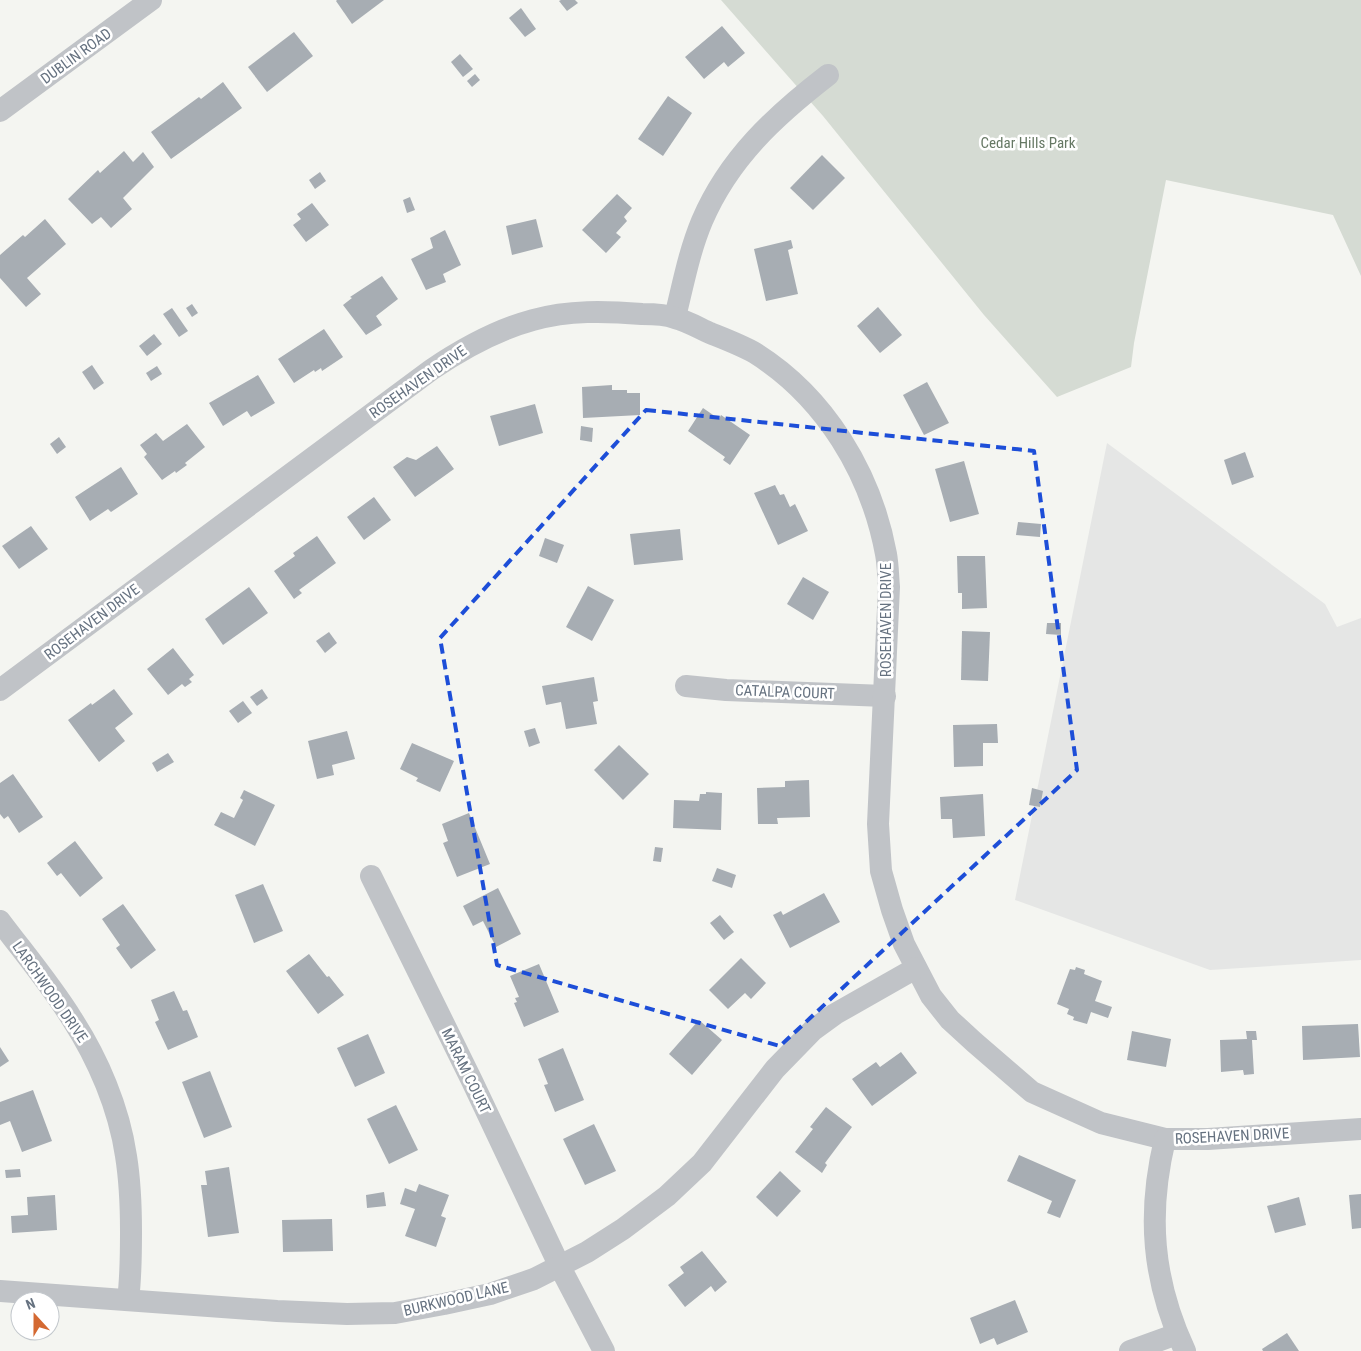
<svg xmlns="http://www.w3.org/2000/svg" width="1361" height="1351" viewBox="0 0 1361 1351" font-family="'Roboto Condensed',sans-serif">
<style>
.built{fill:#e5e6e5}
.green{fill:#d5dbd3}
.building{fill:#a7adb3}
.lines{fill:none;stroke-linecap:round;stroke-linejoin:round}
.minor{stroke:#c0c3c7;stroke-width:22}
.marked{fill:none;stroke:#1d4ed8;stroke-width:4;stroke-dasharray:10 6;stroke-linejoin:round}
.labels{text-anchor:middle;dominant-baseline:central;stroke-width:5;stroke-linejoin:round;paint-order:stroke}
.street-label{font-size:15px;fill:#667280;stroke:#fff}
.park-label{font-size:15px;fill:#667864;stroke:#fff}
</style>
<rect width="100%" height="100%" fill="#f4f5f1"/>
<polygon class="built" points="1107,443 1325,604 1337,627 1361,618 1361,960 1210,970 1015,900"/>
<polygon class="green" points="721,0 1361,0 1361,276 1333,215 1166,180 1134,343 1131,367 1057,397 984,315 823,116"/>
<g class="building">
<polygon points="337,0 384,0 352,24 336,1"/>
<polygon points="561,0 575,0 578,3 567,11 559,1"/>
<polygon points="521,8 536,29 525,37 509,18"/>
<polygon points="722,26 745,53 728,67 724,62 704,79 685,57"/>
<polygon points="294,32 313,56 267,92 248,67"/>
<polygon points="460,54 473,69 463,77 451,62"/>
<polygon points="475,74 480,80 472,87 467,81"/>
<polygon points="223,82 242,108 171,159 151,132 199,97 201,99"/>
<polygon points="668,96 692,113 663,156 638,139"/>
<polygon points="124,151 133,162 143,152 154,167 123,198 132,209 111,228 101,217 92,224 68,199 98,170 100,173"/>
<polygon points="822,155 845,178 813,210 790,188"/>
<polygon points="320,172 326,181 315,189 309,180"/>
<polygon points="617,194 632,208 624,217 627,221 616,233 621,237 606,253 582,230"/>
<polygon points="410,197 415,210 407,213 403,200"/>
<polygon points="312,203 329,225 306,242 293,225 301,219 297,214"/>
<polygon points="45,219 66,244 27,278 41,294 26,307 0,278 0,255 23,235 25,237"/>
<polygon points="536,219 543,247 512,255 506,226"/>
<polygon points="445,230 461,265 443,274 446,282 426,290 411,259 433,248 430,238"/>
<polygon points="791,240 793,248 788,250 798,294 766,301 754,249"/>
<polygon points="382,276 398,299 376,316 382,325 366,335 343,305 352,298 350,297"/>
<polygon points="192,304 198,313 192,317 186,308"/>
<polygon points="878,307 902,335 880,353 857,326"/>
<polygon points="172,308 188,331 179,337 163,314"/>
<polygon points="324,329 343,357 322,371 321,368 315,372 314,370 294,383 278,359"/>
<polygon points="154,334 162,344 147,356 139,346"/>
<polygon points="92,365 104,383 94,390 82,372"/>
<polygon points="157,366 162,374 151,381 146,373"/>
<polygon points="258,375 275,403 251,417 247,411 223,426 209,403"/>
<polygon points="927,382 949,423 924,435 903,395"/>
<polygon points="612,385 612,390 627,390 627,393 640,393 640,415 583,418 582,387"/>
<polygon points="535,404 543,433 499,446 490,416"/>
<polygon points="703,408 719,419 721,415 750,435 730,465 723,460 725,457 688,431"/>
<polygon points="187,424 205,447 185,463 187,465 176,473 175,471 162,480 144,457 147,454 140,445 156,433 163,441"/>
<polygon points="581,426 593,428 592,442 580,440"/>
<polygon points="59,437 66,447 57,454 50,444"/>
<polygon points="437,446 454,469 415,497 393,467 407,457 416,460"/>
<polygon points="1245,452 1254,477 1232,485 1224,460"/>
<polygon points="964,461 979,514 950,522 935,469"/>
<polygon points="121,467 138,494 111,512 108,509 90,521 75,497"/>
<polygon points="775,485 780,495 784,494 790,507 795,504 808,531 778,545 754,493"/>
<polygon points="374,497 391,520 364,540 347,517"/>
<polygon points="1018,522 1041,524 1040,537 1016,535"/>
<polygon points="31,526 48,549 19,569 2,546"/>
<polygon points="680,529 683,560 634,565 630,534"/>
<polygon points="317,536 336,563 299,590 302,593 294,599 274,571 295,556 293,553"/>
<polygon points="545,538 564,545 557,563 539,556"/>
<polygon points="957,556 985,556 987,608 962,609 962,593 958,593"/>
<polygon points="803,577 829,592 813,620 787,604"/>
<polygon points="588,586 614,600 592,641 566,627"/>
<polygon points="249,587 268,613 223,645 205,619"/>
<polygon points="1047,623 1061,623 1061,635 1046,634"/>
<polygon points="962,631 990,632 988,681 961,680"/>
<polygon points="329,632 337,643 325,653 316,641"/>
<polygon points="173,648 194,675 189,679 192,682 185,687 182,684 168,695 147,669"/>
<polygon points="594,677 598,701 593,702 597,724 566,729 561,702 546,705 542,686"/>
<polygon points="114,689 133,714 115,728 125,741 99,762 68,720 91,703 92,705"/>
<polygon points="262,689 268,698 257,706 250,697"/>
<polygon points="243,701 252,713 238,723 229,711"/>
<polygon points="997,724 998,743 983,743 983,766 954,767 953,725"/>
<polygon points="535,728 540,743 529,747 524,731"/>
<polygon points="347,731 355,759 332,765 334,775 317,779 308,741"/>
<polygon points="412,743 454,761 440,792 416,781 418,778 400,769"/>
<polygon points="619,745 649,774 623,800 594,770"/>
<polygon points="168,753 174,762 157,772 152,763"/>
<polygon points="13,774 43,817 19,833 8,816 4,819 0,814 0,783"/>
<polygon points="809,780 810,817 777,818 778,824 758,824 757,788 785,787 785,781"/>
<polygon points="1032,788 1043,791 1040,807 1029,805"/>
<polygon points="244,790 275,805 255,846 214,825 221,812 234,818 243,800 240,798"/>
<polygon points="706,792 722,793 721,830 673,828 674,800 699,801 700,794 706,794"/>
<polygon points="983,794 985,836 953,838 952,819 941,819 940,797"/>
<polygon points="469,813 490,864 457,877 443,843 448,841 442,824"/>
<polygon points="75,841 103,878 80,897 61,873 57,876 47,863"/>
<polygon points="655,847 663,848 661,862 653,861"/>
<polygon points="717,868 736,875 732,888 712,881"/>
<polygon points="263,884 283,931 254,943 235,895"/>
<polygon points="498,888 521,934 496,947 483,921 473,926 463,906"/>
<polygon points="824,893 840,922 790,948 773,915 781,911 783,915"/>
<polygon points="123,904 156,950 131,969 116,948 120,945 102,919"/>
<polygon points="720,915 734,932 724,940 710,923"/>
<polygon points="309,954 327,977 329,976 344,995 318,1014 286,971"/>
<polygon points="741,958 766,983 751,999 745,993 728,1009 709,990"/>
<polygon points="539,964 559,1012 524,1027 514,1003 517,1002 515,998 519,997 510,976"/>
<polygon points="1076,967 1085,970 1084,974 1102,981 1095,1001 1112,1007 1108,1018 1091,1012 1087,1024 1073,1020 1074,1017 1067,1014 1069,1009 1057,1004 1070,969 1075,970"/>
<polygon points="174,991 183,1011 187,1010 198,1037 168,1050 155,1022 159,1020 151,1000"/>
<polygon points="699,1020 722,1040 692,1075 669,1054"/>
<polygon points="1358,1024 1360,1057 1303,1060 1302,1026"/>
<polygon points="1132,1031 1171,1039 1166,1067 1127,1060"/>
<polygon points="1246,1031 1256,1031 1257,1040 1252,1040 1254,1074 1244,1075 1243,1070 1221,1072 1220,1040 1247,1039"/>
<polygon points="368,1034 385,1073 355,1087 337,1048"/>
<polygon points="0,1047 9,1061 0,1067"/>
<polygon points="563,1048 584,1100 555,1112 544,1085 548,1084 538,1059"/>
<polygon points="901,1052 917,1073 872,1106 852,1079 876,1062 880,1067"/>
<polygon points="210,1071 232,1127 204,1138 182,1082"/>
<polygon points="33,1090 52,1141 22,1152 10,1121 0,1125 0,1102"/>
<polygon points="396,1105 418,1150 389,1164 367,1119"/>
<polygon points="826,1107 852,1127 825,1163 827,1165 822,1173 795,1152 813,1129 810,1127"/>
<polygon points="594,1124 616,1171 585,1185 563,1139"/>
<polygon points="1019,1155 1076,1180 1060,1218 1047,1213 1052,1201 1007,1181"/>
<polygon points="229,1167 239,1233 208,1237 201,1185 207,1185 205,1171"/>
<polygon points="20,1169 21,1177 6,1178 5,1170"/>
<polygon points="780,1171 801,1191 777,1217 756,1197"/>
<polygon points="419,1184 449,1195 441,1216 446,1218 436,1247 405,1236 415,1209 400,1204 405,1188 416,1192"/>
<polygon points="384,1192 386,1206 367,1208 366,1195"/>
<polygon points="1361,1194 1361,1228 1352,1229 1349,1195"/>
<polygon points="55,1195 57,1230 12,1233 11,1216 28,1215 27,1197"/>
<polygon points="1299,1197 1306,1225 1275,1233 1267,1206"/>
<polygon points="332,1219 333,1251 283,1252 282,1220"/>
<polygon points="702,1251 727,1282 715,1292 711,1286 685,1307 668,1285 684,1273 680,1267"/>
<polygon points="1015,1300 1028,1332 997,1345 994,1338 980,1344 970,1318"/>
<polygon points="1287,1333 1299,1351 1263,1351 1262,1349"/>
</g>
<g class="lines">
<g class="minor">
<polyline points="0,111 151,0"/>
<path d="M 675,317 C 683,285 689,252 702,221 C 729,158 775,116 828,75"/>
<polyline points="686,686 726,690 885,696"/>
<path d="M 0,690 L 431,370 C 462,349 496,330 533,320 C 569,310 605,311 642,314 C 652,314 665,314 675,318 C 687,321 699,328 710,333 C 725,339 741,345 755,353 C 825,397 871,473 886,554 C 888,565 888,576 889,587 L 878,824 L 881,871 L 892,910 L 904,944 L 931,996 L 950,1020 L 974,1042 L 1032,1092 L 1101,1123 L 1165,1139 L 1208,1139 L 1361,1129"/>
<polyline points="371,876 472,1081 560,1267 604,1351"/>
<path d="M 0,921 C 24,953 51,985 72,1019 C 98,1059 119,1108 126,1156 C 130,1181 131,1206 131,1232 C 131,1255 131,1277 128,1300"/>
<path d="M 1165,1139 C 1147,1214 1152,1280 1185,1351"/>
<polyline points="0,1291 277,1311 347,1314 395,1313 444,1304 490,1294 534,1279 587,1252 623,1229 667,1196 702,1163 775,1069 813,1030 835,1014 916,968"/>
<polyline points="1130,1351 1177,1334"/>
</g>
</g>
<path class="marked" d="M 646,410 L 1034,451 L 1077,770 L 780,1046 L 497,965 L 440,638 Z"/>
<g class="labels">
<g class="street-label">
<text transform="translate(76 56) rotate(-36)">DUBLIN ROAD</text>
<text transform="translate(418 382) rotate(-35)">ROSEHAVEN DRIVE</text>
<text transform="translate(886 620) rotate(-90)">ROSEHAVEN DRIVE</text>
<text transform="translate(92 622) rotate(-37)">ROSEHAVEN DRIVE</text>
<text transform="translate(785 692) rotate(2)">CATALPA COURT</text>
<text transform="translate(50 992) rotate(55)">LARCHWOOD DRIVE</text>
<text transform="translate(466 1071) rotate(64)">MARAM COURT</text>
<text transform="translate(1232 1136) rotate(-3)">ROSEHAVEN DRIVE</text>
<text transform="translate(456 1299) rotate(-13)">BURKWOOD LANE</text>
</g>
<g class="park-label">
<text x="1028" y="143">Cedar Hills Park</text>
</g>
</g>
<g transform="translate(35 1316) rotate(339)"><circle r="24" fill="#ffffff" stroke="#c2c7cc"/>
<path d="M0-4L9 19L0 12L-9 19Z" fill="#d46932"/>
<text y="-8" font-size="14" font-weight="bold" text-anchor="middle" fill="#667280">N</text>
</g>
</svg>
